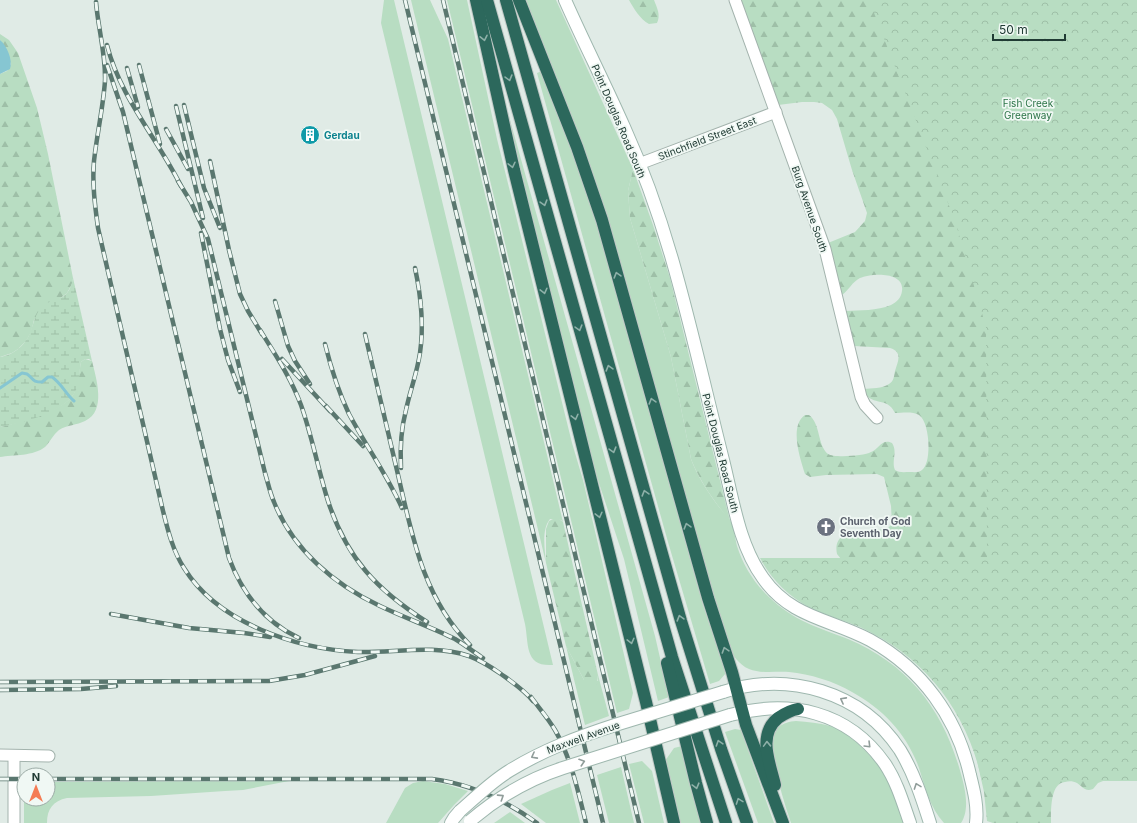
<svg xmlns="http://www.w3.org/2000/svg" width="1137" height="823" viewBox="0 0 1137 823" font-family="Inter,sans-serif">
<style>
.grass{fill:#b8ddc2}
.forest{fill:url(#forest-firs)}
.wetland{fill:url(#wetland-marsh)}
.park{fill:url(#park-crowns)}
.water{fill:#86c6d2}
.lines{fill:none;stroke-linecap:round;stroke-linejoin:round}
.stream{stroke:#86c6d2;stroke-width:3}
.street-casing{stroke:#a3b3ad;stroke-width:13}
.secondary-casing{stroke:#9eb7ae;stroke-width:14}
.highway-casing{stroke:#c1c8c6;stroke-width:14}
.street{stroke:#fff;stroke-width:11}
.secondary{stroke:#fff;stroke-width:12}
.highway{stroke:#2c685c;stroke-width:12}
.rail-casing{stroke:#5a776f;stroke-width:4.5}
.rail{stroke:#f0f8f4;stroke-width:3;stroke-dasharray:9;stroke-linecap:butt}
.secondary-bridge-casing{stroke:#9eb7ae;stroke-width:14;stroke-linecap:butt}
.secondary-bridge{stroke:#fff;stroke-width:12}
.oneway{stroke:#8eb0a8}
.oneway2{stroke:#909d9a}
.labels{text-anchor:middle;dominant-baseline:central;stroke-width:3.5;stroke-linejoin:round;paint-order:stroke}
.park-label{font-size:10px;fill:#2a7346;stroke:#f0f8f4}
.street-label{font-size:10px;fill:#203b34;stroke:#f0f8f4}
.culture-label{font-size:10px;font-weight:bold;fill:#0d838f;stroke:#f0f8f4;text-anchor:start}
.worship-label{font-size:10px;font-weight:bold;fill:#5b616d;stroke:#f0f8f4;text-anchor:start}
</style>
<defs>
<pattern id="forest-firs" width="22" height="20" patternUnits="userSpaceOnUse"><rect width="22" height="20" fill="#b8ddc2"/><path d="M5 1l3.5 6h-7zM16 11l3.5 6h-7z" fill="#9ebfa7"/></pattern>
<pattern id="wetland-marsh" width="20" height="14" patternUnits="userSpaceOnUse"><rect width="20" height="14" fill="#b8ddc2"/><path d="M1 5h8M5 5V1M11 12h8M15 12V8" fill="none" stroke="#9ebfa7"/></pattern>
<pattern id="park-crowns" width="20" height="18" patternUnits="userSpaceOnUse"><rect width="20" height="18" fill="#b8ddc2"/><path d="M2 6a3 3 0 1 1 6 0M12 15a3 3 0 1 1 6 0" fill="none" stroke="#9ebfa7"/></pattern>
</defs>
<rect width="100%" height="100%" fill="#e0ebe6"/>
<g class="grass">
<path d="M 384,0 L 394,0 L 553,665 C 524,667 529,644 525,624 L 381,23 Z"/>
<path d="M 411,0 L 430,0 L 448,39 L 563,522 L 561,520 L 550,519 C 541,530 545,550 546,563 Z"/>
<polygon points="447,0 467,0 497,139 572,443 583,480 633,693 629,709 617,713"/>
<path d="M 523,0 L 556,0 L 633,169 L 628,191 L 630,218 L 671,357 L 691,459 C 697,475 706,489 716,503 C 720,509 726,514 730,520 C 734,527 735,538 737,546 C 743,565 754,583 769,597 C 794,621 817,627 848,639 C 907,664 941,707 959,767 C 964,784 971,808 961,823 L 944,823 C 930,808 925,787 919,768 C 907,734 883,709 852,692 C 833,681 810,674 789,672 C 776,671 761,674 749,669 C 739,665 732,654 727,645 L 638,332 Z"/>
<polygon points="542,71 557,109 598,222 626,329 703,605 726,673 719,681 710,684 668,542 537,73"/>
<polygon points="508,113 655,636 669,697 658,701 624,559 594,468 527,199 504,114"/>
<polygon points="566,646 584,680 598,681 598,675 609,716 585,725"/>
<path d="M 796,721 C 808,722 819,723 830,726 C 853,734 878,761 889,783 C 895,796 899,810 904,823 L 791,823 C 784,803 779,784 774,764 C 773,757 770,749 770,742 C 772,728 783,722 796,721 Z"/>
<polygon points="735,729 741,730 774,823 758,823 725,732"/>
<polygon points="682,746 703,823 680,823 665,761 674,748"/>
<polygon points="642,761 652,771 664,823 644,823 629,764"/>
<polygon points="621,767 634,823 609,823 597,775"/>
<path d="M 289,781 L 243,790 L 225,791 L 151,796 L 67,798 C 53,801 47,809 47,823 L 24,823 L 24,799 L 48,799 L 48,782 Z"/>
<polygon points="423,781 445,784 468,791 454,805 438,823 386,823 405,788 413,783"/>
<polygon points="570,783 580,823 546,823 521,804 552,790"/>
<polygon points="510,812 525,823 494,823"/>
</g>
<g class="forest">
<path d="M 629,0 L 654,0 C 657,8 661,15 657,23 L 649,24 C 640,19 634,9 629,0 Z"/>
<path d="M 740,0 L 1105,0 L 1137,781 L 1103,781 L 1098,783 L 1093,789 C 1085,792 1083,787 1077,783 C 1073,781 1069,781 1065,782 C 1050,783 1051,811 1051,823 L 993,823 L 987,821 L 984,792 L 976,756 L 984,737 L 837,554 C 835,544 838,539 845,534 L 884,529 L 888,528 L 892,524 L 891,506 L 884,477 L 877,474 L 826,475 L 810,477 L 805,474 C 800,458 789,426 805,415 L 809,415 C 821,424 817,445 828,454 C 834,458 864,456 871,452 C 879,449 882,438 892,443 C 898,452 891,461 895,470 C 899,473 905,472 910,472 C 913,472 919,473 922,470 C 932,463 930,422 919,415 C 912,411 902,413 895,413 C 887,395 869,408 864,389 C 871,388 882,389 889,384 C 894,381 894,376 895,371 C 898,361 903,352 890,348 L 854,346 L 845,311 C 860,310 877,311 891,305 C 897,302 901,298 902,291 C 905,271 871,273 860,278 C 852,282 849,290 842,295 L 828,243 L 855,232 L 865,221 L 867,213 L 852,170 L 837,119 L 832,110 L 822,103 L 814,102 L 802,102 L 778,105 Z"/>
<polygon points="0,34 9,40 18,53 37,108 48,154 73,278 72,284 67,293 58,300 48,303 34,320 31,332 26,341 18,349 12,353 0,357 0,74 7,71 11,64 0,40"/>
<path d="M 633,169 L 653,225 L 670,278 L 730,521 C 714,501 700,482 691,459 L 671,357 L 630,218 L 628,191 Z"/>
<path d="M 85,359 L 92,361 C 96,378 107,411 85,421 C 77,425 67,425 59,430 C 53,435 50,442 45,447 C 34,456 13,455 0,457 L 0,427 C 18,423 63,411 73,395 C 78,388 79,372 81,362 Z"/>
<polygon points="553,519 559,519 563,522 598,675 597,684 593,688 589,687 584,680 566,646 546,563 546,529 549,521"/>
</g>
<path class="wetland" d="M 73,278 L 92,361 L 89,359 L 85,359 L 81,362 C 79,371 80,381 76,390 C 67,412 22,423 0,427 L 0,357 C 14,355 27,344 31,330 C 34,322 36,313 41,308 C 53,295 68,305 73,278 Z"/>
<path class="park" d="M 869,0 L 1137,0 L 1137,781 L 982,781 C 967,711 925,657 860,627 C 843,620 825,615 809,607 C 788,596 771,579 760,558 L 987,558 L 986,327 L 955,221 Z"/>
<path class="water" d="M 0,40 C 7,46 13,60 10,69 L 0,74 Z"/>
<g class="lines">
<path class="stream" d="M 0,388 L 22,373 L 27,374 C 34,379 32,382 42,382 L 48,377 L 52,377 C 61,383 66,394 74,401"/>
<defs>
<g id="street">
<polyline points="735,0 825,249 861,397 865,405 877,418"/>
<polyline points="639,164 776,112"/>
<polyline points="0,755 49,756"/>
<polyline points="14,823 14,756"/>
</g>
<g id="secondary">
<path d="M 565,0 C 584,43 605,84 624,127 C 643,169 659,214 672,259 C 691,325 706,393 723,460 C 733,500 739,545 763,578 C 791,618 831,619 870,640 C 922,669 957,717 970,775 C 974,791 978,807 976,823"/>
<path d="M 723,692 C 788,671 861,691 900,750 C 914,773 922,798 930,823"/>
<path d="M 730,715 C 790,699 848,711 885,764 C 897,782 903,803 910,823"/>
<polyline points="451,823 454,818 460,811"/>
</g>
<g id="highway">
<polyline points="476,0 514,170 646,702 674,823"/>
<polyline points="487,0 672,657 726,823"/>
<polyline points="506,0 681,621 721,749 747,823"/>
<polyline points="519,0 577,147 602,220 708,598 732,672 746,725 783,823"/>
<polyline points="667,663 696,783 707,823"/>
<path d="M 775,785 C 770,763 757,735 778,718 C 784,714 791,710 798,709"/>
</g>
</defs>
<use href="#street" class="street-casing"/>
<use href="#secondary" class="secondary-casing"/>
<use href="#highway" class="highway-casing"/>
<use href="#street" class="street"/>
<use href="#secondary" class="secondary"/>
<use href="#highway" class="highway"/>
<defs>
<g id="rail">
<polyline points="405,0 603,823"/>
<polyline points="443,0 639,823"/>
<path d="M 96,2 C 98,28 106,55 105,81 C 103,108 97,134 94,161 C 92,183 95,206 98,228 L 163,511 C 168,531 173,551 184,568 C 218,623 296,649 358,652 C 394,653 434,644 469,656 C 480,660 491,667 501,674 C 512,682 524,690 533,701"/>
<path d="M 107,45 C 120,97 157,138 181,186"/>
<path d="M 107,65 L 123,112 L 229,558 C 242,593 265,622 299,638"/>
<polyline points="139,65 160,144"/>
<polyline points="127,68 138,107"/>
<polyline points="184,105 204,188 220,228"/>
<polyline points="176,106 203,218"/>
<polyline points="166,129 188,169"/>
<polyline points="210,161 229,250 240,294 248,311 262,334"/>
<path d="M 178,181 L 191,202 L 208,239 L 265,473 C 268,483 270,493 274,502 C 293,550 335,585 380,606 C 405,618 431,627 455,639 C 465,645 474,652 483,658"/>
<polyline points="201,233 220,329 228,360 240,392"/>
<polyline points="275,301 288,346 295,361 310,384"/>
<path d="M 260,330 C 275,354 291,378 301,405 C 312,436 318,469 328,501 C 347,559 377,590 427,622"/>
<path d="M 365,334 C 375,377 385,419 395,462 C 411,528 420,595 470,645"/>
<path d="M 325,344 C 331,368 338,391 349,414 C 366,446 387,475 402,508"/>
<polyline points="282,359 330,411"/>
<polyline points="326,406 363,446"/>
<path d="M 401,468 C 400,449 401,429 406,410 C 410,391 417,373 420,353 C 424,325 421,296 415,268"/>
<polyline points="111,614 189,628 244,633 270,637"/>
<polyline points="0,682 269,681 305,675 375,656"/>
<polyline points="0,690 81,689 116,686"/>
<path d="M 531,697 C 539,708 548,718 555,730 C 571,758 578,791 586,823"/>
<polyline points="0,779 24,779"/>
<path d="M 48,779 L 432,779 C 471,784 505,800 537,823"/>
</g>
</defs>
<use href="#rail" class="rail-casing"/>
<use href="#rail" class="rail"/>
<defs>
<g id="secondary-bridge">
<path d="M 460,811 C 476,797 491,782 509,771 C 543,750 578,737 615,725 C 651,714 687,703 723,692"/>
<path d="M 470,821 C 498,797 529,779 563,768 L 730,715"/>
</g>
</defs>
<use href="#secondary-bridge" class="secondary-bridge-casing"/>
<use href="#secondary-bridge" class="secondary-bridge"/>
</g>
<defs><path id="oneway-chevron" d="M-2-3.5L2.5 0L-2 3.5" fill="none" stroke-width="1.6" stroke-linecap="round" stroke-linejoin="round"/></defs>
<g class="oneway">
<use href="#oneway-chevron" transform="translate(484 38) rotate(78)"/>
<use href="#oneway-chevron" transform="translate(509 78) rotate(74)"/>
<use href="#oneway-chevron" transform="translate(512 165) rotate(77)"/>
<use href="#oneway-chevron" transform="translate(544 203) rotate(74)"/>
<use href="#oneway-chevron" transform="translate(617 275) rotate(-106)"/>
<use href="#oneway-chevron" transform="translate(544 291) rotate(76)"/>
<use href="#oneway-chevron" transform="translate(579 328) rotate(74)"/>
<use href="#oneway-chevron" transform="translate(609 368) rotate(-106)"/>
<use href="#oneway-chevron" transform="translate(652 401) rotate(-106)"/>
<use href="#oneway-chevron" transform="translate(575 417) rotate(76)"/>
<use href="#oneway-chevron" transform="translate(613 450) rotate(74)"/>
<use href="#oneway-chevron" transform="translate(645 493) rotate(-106)"/>
<use href="#oneway-chevron" transform="translate(599 515) rotate(76)"/>
<use href="#oneway-chevron" transform="translate(687 526) rotate(-106)"/>
<use href="#oneway-chevron" transform="translate(680 618) rotate(-106)"/>
<use href="#oneway-chevron" transform="translate(631 641) rotate(76)"/>
<use href="#oneway-chevron" transform="translate(725 650) rotate(-108)"/>
<use href="#oneway-chevron" transform="translate(719 743) rotate(-108)"/>
<use href="#oneway-chevron" transform="translate(767 744) rotate(-92)"/>
<use href="#oneway-chevron" transform="translate(696 786) rotate(75)"/>
<use href="#oneway-chevron" transform="translate(739 801) rotate(-110)"/>
</g>
<g class="oneway2">
<use href="#oneway-chevron" transform="translate(843 700) rotate(-152)"/>
<use href="#oneway-chevron" transform="translate(868 745) rotate(45)"/>
<use href="#oneway-chevron" transform="translate(534 756) rotate(152)"/>
<use href="#oneway-chevron" transform="translate(582 762) rotate(-18)"/>
<use href="#oneway-chevron" transform="translate(917 786) rotate(-110)"/>
<use href="#oneway-chevron" transform="translate(501 797) rotate(-33)"/>
</g>
<defs>
<symbol id="building-disc" viewBox="-11 -11 22 22"><circle r="9.5" fill="#0f9aa8" stroke="#f0f8f4"/><path d="M-4-6H4V6H1V3H-1V6H-4ZM-2.5-4.3h1.7v1.8h-1.7ZM.8-4.3h1.7v1.8H.8ZM-2.5-1h1.7V.8h-1.7ZM.8-1h1.7V.8H.8Z" fill="#fff"/></symbol>
<symbol id="church-disc" viewBox="-11 -11 22 22"><circle r="9.5" fill="#6b7280" stroke="#f0f8f4"/><path d="M-1.2-6h2.4v3.5h3.3v2.4h-3.3V6h-2.4V-.1h-3.3v-2.4h3.3Z" fill="#fff"/></symbol>
</defs>
<g fill-rule="evenodd">
<use href="#building-disc" x="299" y="124" width="22" height="22"/>
<use href="#church-disc" x="815" y="516" width="22" height="22"/>
</g>
<g class="labels">
<g class="park-label">
<text x="1028" y="103">Fish Creek<tspan x="1028" dy="12">Greenway</tspan></text>
</g>
<g class="street-label">
<text transform="translate(619 121) rotate(67)">Point Douglas Road South</text>
<text transform="translate(707 138) rotate(-21)">Stinchfield Street East</text>
<text transform="translate(810 209) rotate(71)">Burg Avenue South</text>
<text transform="translate(721 453) rotate(76)">Point Douglas Road South</text>
<text transform="translate(583 737) rotate(-20)">Maxwell Avenue</text>
</g>
<g class="culture-label">
<text x="324" y="135">Gerdau</text>
</g>
<g class="worship-label">
<text x="840" y="521">Church of God<tspan x="840" dy="12">Seventh Day</tspan></text>
</g>
</g>
<g transform="translate(36 787)"><circle r="19" fill="#f0f8f4" stroke="#9daca7"/>
<path d="M0-3L7 15L0 10L-7 15Z" fill="#f47c54"/>
<text y="-6" font-size="11" font-weight="bold" text-anchor="middle" fill="#203b34">N</text>
</g>
<path d="M993 34v6h72v-6" fill="none" stroke="#203b34" stroke-width="2"/>
<text x="999" y="34" font-size="12" fill="#203b34" stroke="#f0f8f4" stroke-width="3" paint-order="stroke">50 m</text>
</svg>
